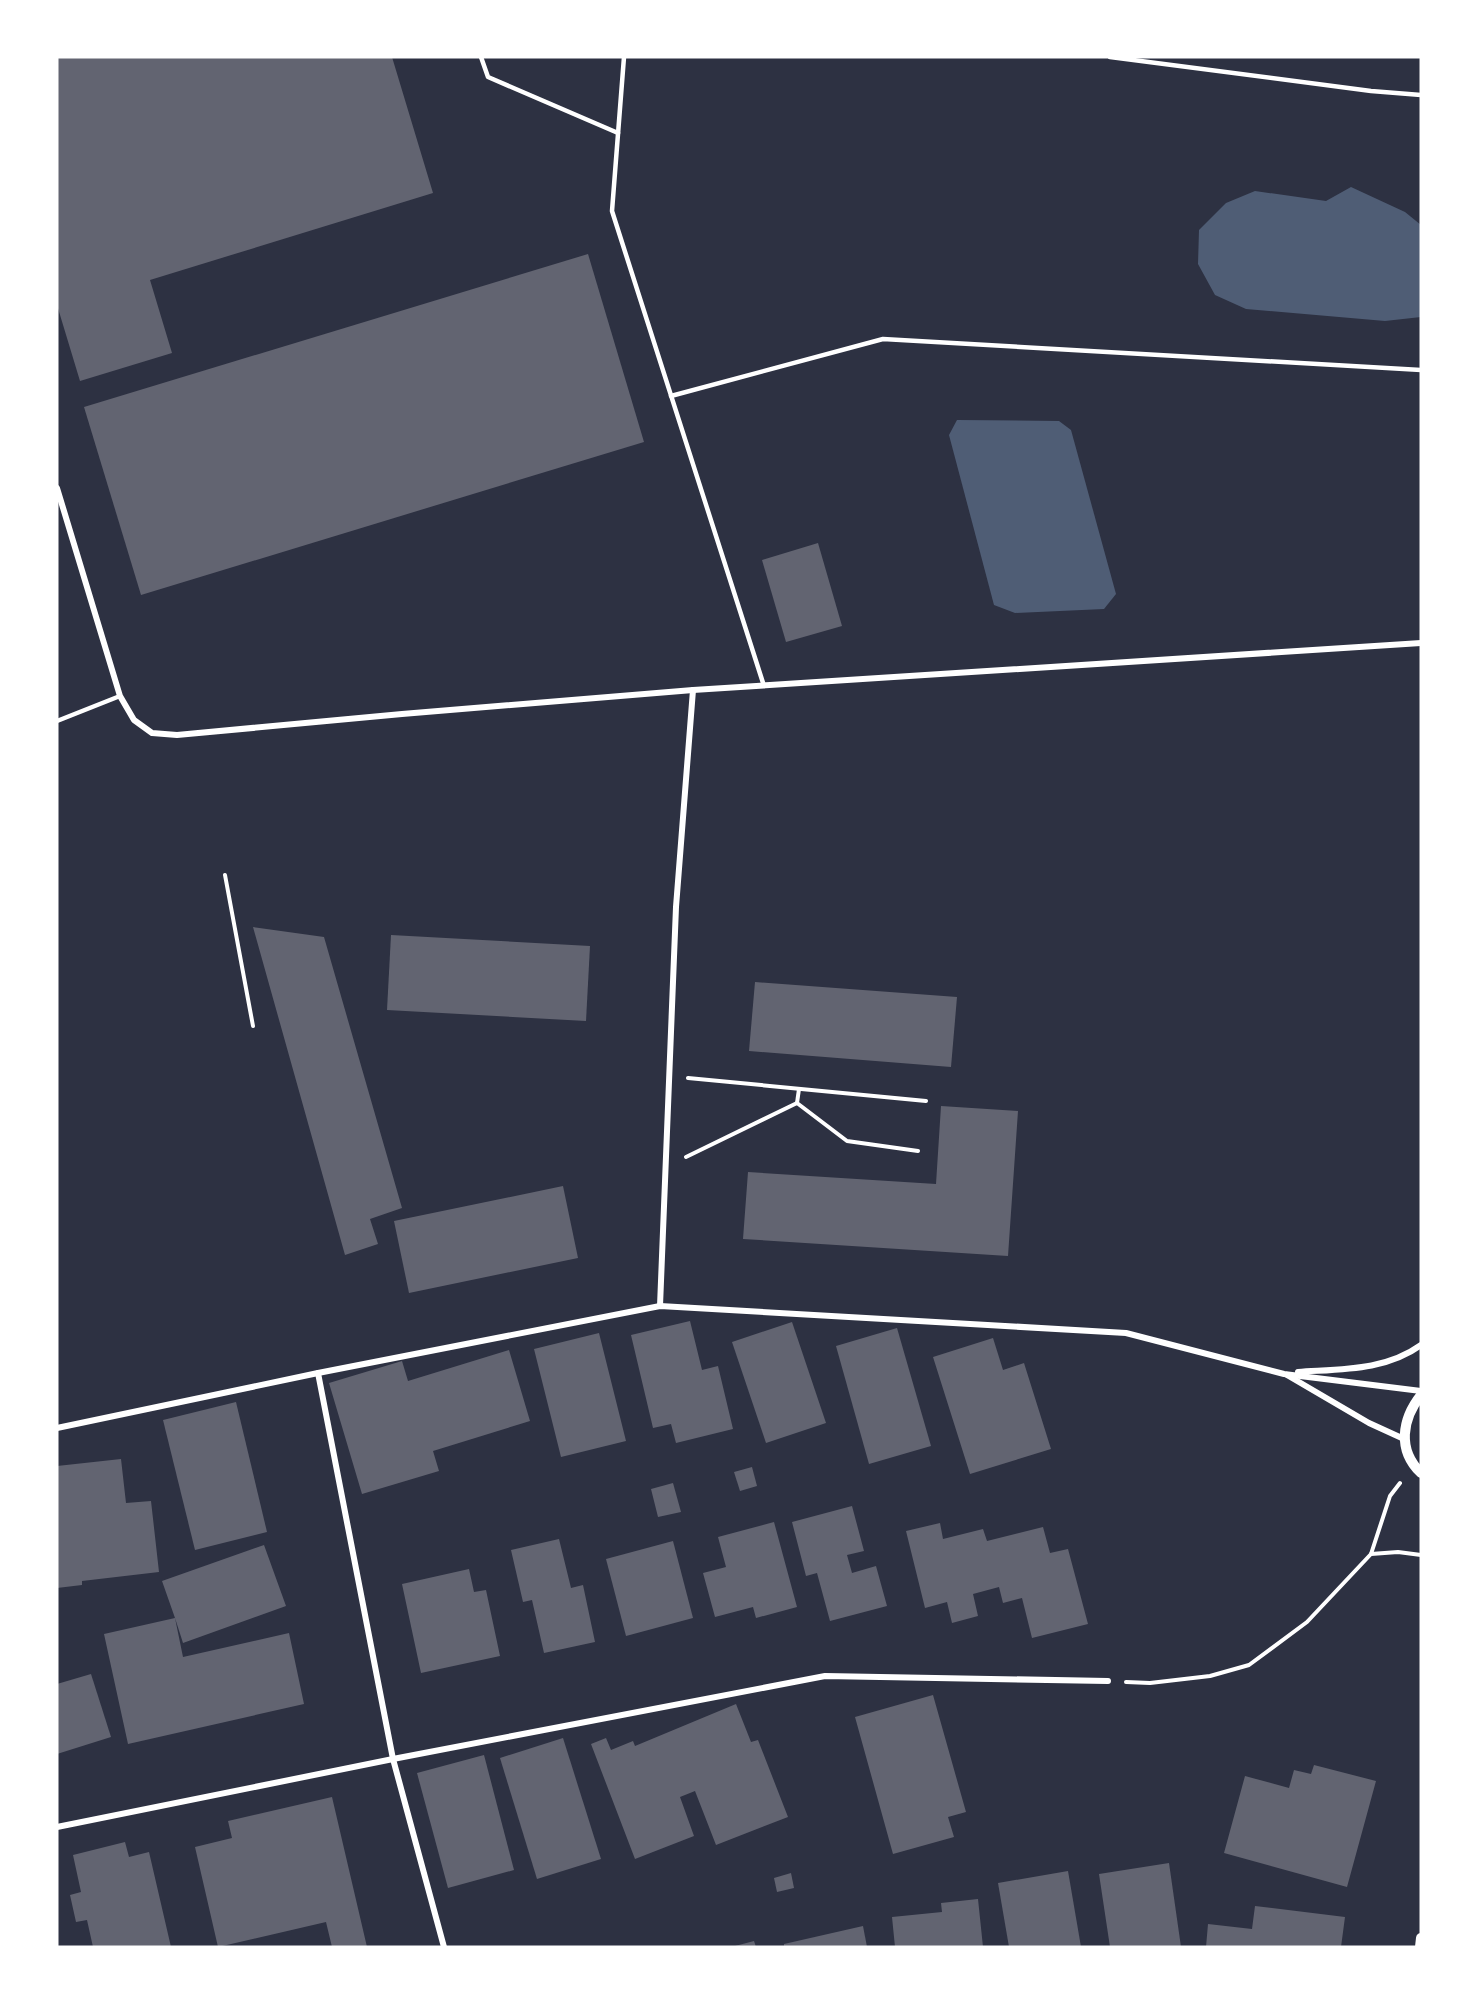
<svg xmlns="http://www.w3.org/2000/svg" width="1478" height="2004" viewBox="0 0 1478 2004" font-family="'Golos Text',sans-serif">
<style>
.water{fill:#4f5d75}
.building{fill:#626471}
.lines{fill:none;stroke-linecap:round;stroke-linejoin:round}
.path{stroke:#fff;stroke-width:4}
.service{stroke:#fff;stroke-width:4.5}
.minor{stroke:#fff;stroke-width:6}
.tertiary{stroke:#fff;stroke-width:10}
</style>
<rect width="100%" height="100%" fill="#2d3142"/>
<g class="water">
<polygon points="1351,187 1405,212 1421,225 1421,317 1385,321 1246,309 1215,295 1198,264 1199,230 1226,203 1255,191 1326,201"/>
<polygon points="957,420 1059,421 1071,430 1116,594 1104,609 1015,613 994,605 949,435"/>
</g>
<g class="building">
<polygon points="57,57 392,57 433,193 150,280 172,353 80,381 57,305"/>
<polygon points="588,254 644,442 141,595 84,407"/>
<polygon points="818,543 842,626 786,642 762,560"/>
<polygon points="253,927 324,937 402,1208 370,1219 378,1244 345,1255"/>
<polygon points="391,935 590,946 586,1021 387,1010"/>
<polygon points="755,982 957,997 951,1067 749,1051"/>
<polygon points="941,1106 1018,1111 1008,1256 743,1239 748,1172 936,1184"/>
<polygon points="563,1186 578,1258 409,1293 394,1221"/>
<polygon points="690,1321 702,1370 718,1366 733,1429 676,1443 671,1424 653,1428 631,1335"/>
<polygon points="792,1322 826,1423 766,1443 732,1342"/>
<polygon points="897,1328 931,1446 869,1464 836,1346"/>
<polygon points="599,1333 626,1441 561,1457 534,1349"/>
<polygon points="993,1338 1003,1370 1024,1363 1051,1449 970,1474 933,1357"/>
<polygon points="509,1350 530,1421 433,1451 439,1471 362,1494 329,1383 402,1361 408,1381"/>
<polygon points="236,1402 267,1532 195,1550 163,1420"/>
<polygon points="121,1459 126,1503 151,1501 159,1572 82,1581 82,1585 57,1588 57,1466"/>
<polygon points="752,1467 757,1486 740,1491 734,1472"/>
<polygon points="673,1483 681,1512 658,1517 651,1489"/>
<polygon points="852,1506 864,1551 847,1555 852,1573 876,1566 887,1606 830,1621 817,1573 806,1576 792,1522"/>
<polygon points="774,1522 797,1607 756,1618 753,1607 715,1617 703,1573 726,1567 718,1537"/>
<polygon points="940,1523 943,1539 983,1529 987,1541 1043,1527 1050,1553 1068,1549 1088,1624 1032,1638 1022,1598 1003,1603 999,1587 973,1594 978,1616 952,1623 947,1602 925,1608 906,1531"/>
<polygon points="559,1539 571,1588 583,1585 595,1642 544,1653 532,1600 523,1602 511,1550"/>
<polygon points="673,1541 693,1618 626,1636 606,1559"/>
<polygon points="264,1545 286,1606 183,1643 175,1618 183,1657 289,1633 304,1704 128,1744 104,1634 175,1618 162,1581"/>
<polygon points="469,1569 474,1592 486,1590 500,1656 421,1673 402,1584"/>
<polygon points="91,1674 111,1737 57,1754 57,1684"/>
<polygon points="933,1695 966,1812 948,1817 954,1837 893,1854 855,1717"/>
<polygon points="736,1704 751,1742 758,1740 788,1817 716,1845 695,1791 680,1797 694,1836 635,1859 591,1744 606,1738 611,1750 633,1741 635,1746"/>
<polygon points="563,1738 601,1859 537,1879 500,1758"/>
<polygon points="484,1755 514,1870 448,1888 417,1773"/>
<polygon points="1314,1765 1376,1781 1347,1887 1224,1853 1245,1776 1289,1788 1294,1770 1311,1774"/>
<polygon points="332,1797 367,1947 332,1947 326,1922 218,1947 195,1847 232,1838 228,1821"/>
<polygon points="125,1842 129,1857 149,1852 171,1947 93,1947 87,1920 76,1922 70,1895 81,1892 73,1855"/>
<polygon points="1169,1863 1181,1947 1110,1947 1099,1874"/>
<polygon points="1068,1871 1081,1947 1009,1947 998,1883"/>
<polygon points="791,1873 794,1888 777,1892 774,1878"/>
<polygon points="978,1899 983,1947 895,1947 892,1917 942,1912 941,1903"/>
<polygon points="1255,1906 1345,1917 1341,1947 1206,1947 1208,1924 1252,1929"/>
<polygon points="863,1926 867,1947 784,1947 784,1944"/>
<polygon points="754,1941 756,1947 735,1947 735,1946"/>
</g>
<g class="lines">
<g class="path">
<polyline points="225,875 253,1026"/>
<polyline points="688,1078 926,1101"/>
<polyline points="797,1103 799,1089"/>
<polyline points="686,1157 797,1103 847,1141 918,1151"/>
<polyline points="1371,1554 1398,1552 1421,1555"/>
<polyline points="1126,1682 1150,1683 1210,1676 1249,1665 1307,1622 1371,1554 1390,1496 1400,1483"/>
</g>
<g class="service">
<polyline points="481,57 488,77 618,133"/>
<polyline points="624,57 612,211 764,686"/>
<polyline points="1110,57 1371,91 1421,95"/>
<polyline points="671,396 883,339 1421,370"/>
<polyline points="57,721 120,696"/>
</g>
<g class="minor">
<polyline points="57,488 120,696 134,720 152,733 177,735 402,714 693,690 1421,643"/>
<polyline points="660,1306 676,907 693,690"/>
<path d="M 1298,1372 C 1341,1369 1385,1371 1421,1345"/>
<polyline points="318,1373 393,1759 444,1947"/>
<polyline points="1287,1375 1369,1423 1404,1439"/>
<polyline points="57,1428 318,1373 660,1306 1126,1333 1284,1374 1421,1391"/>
<polyline points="57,1827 393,1759 825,1676 1108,1681"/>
</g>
<g class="tertiary">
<path d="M 1421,1395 C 1402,1419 1397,1450 1421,1473"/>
<polyline points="1420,1947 1421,1938"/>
</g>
</g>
<rect width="1478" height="2004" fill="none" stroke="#ffffff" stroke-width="117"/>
</svg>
